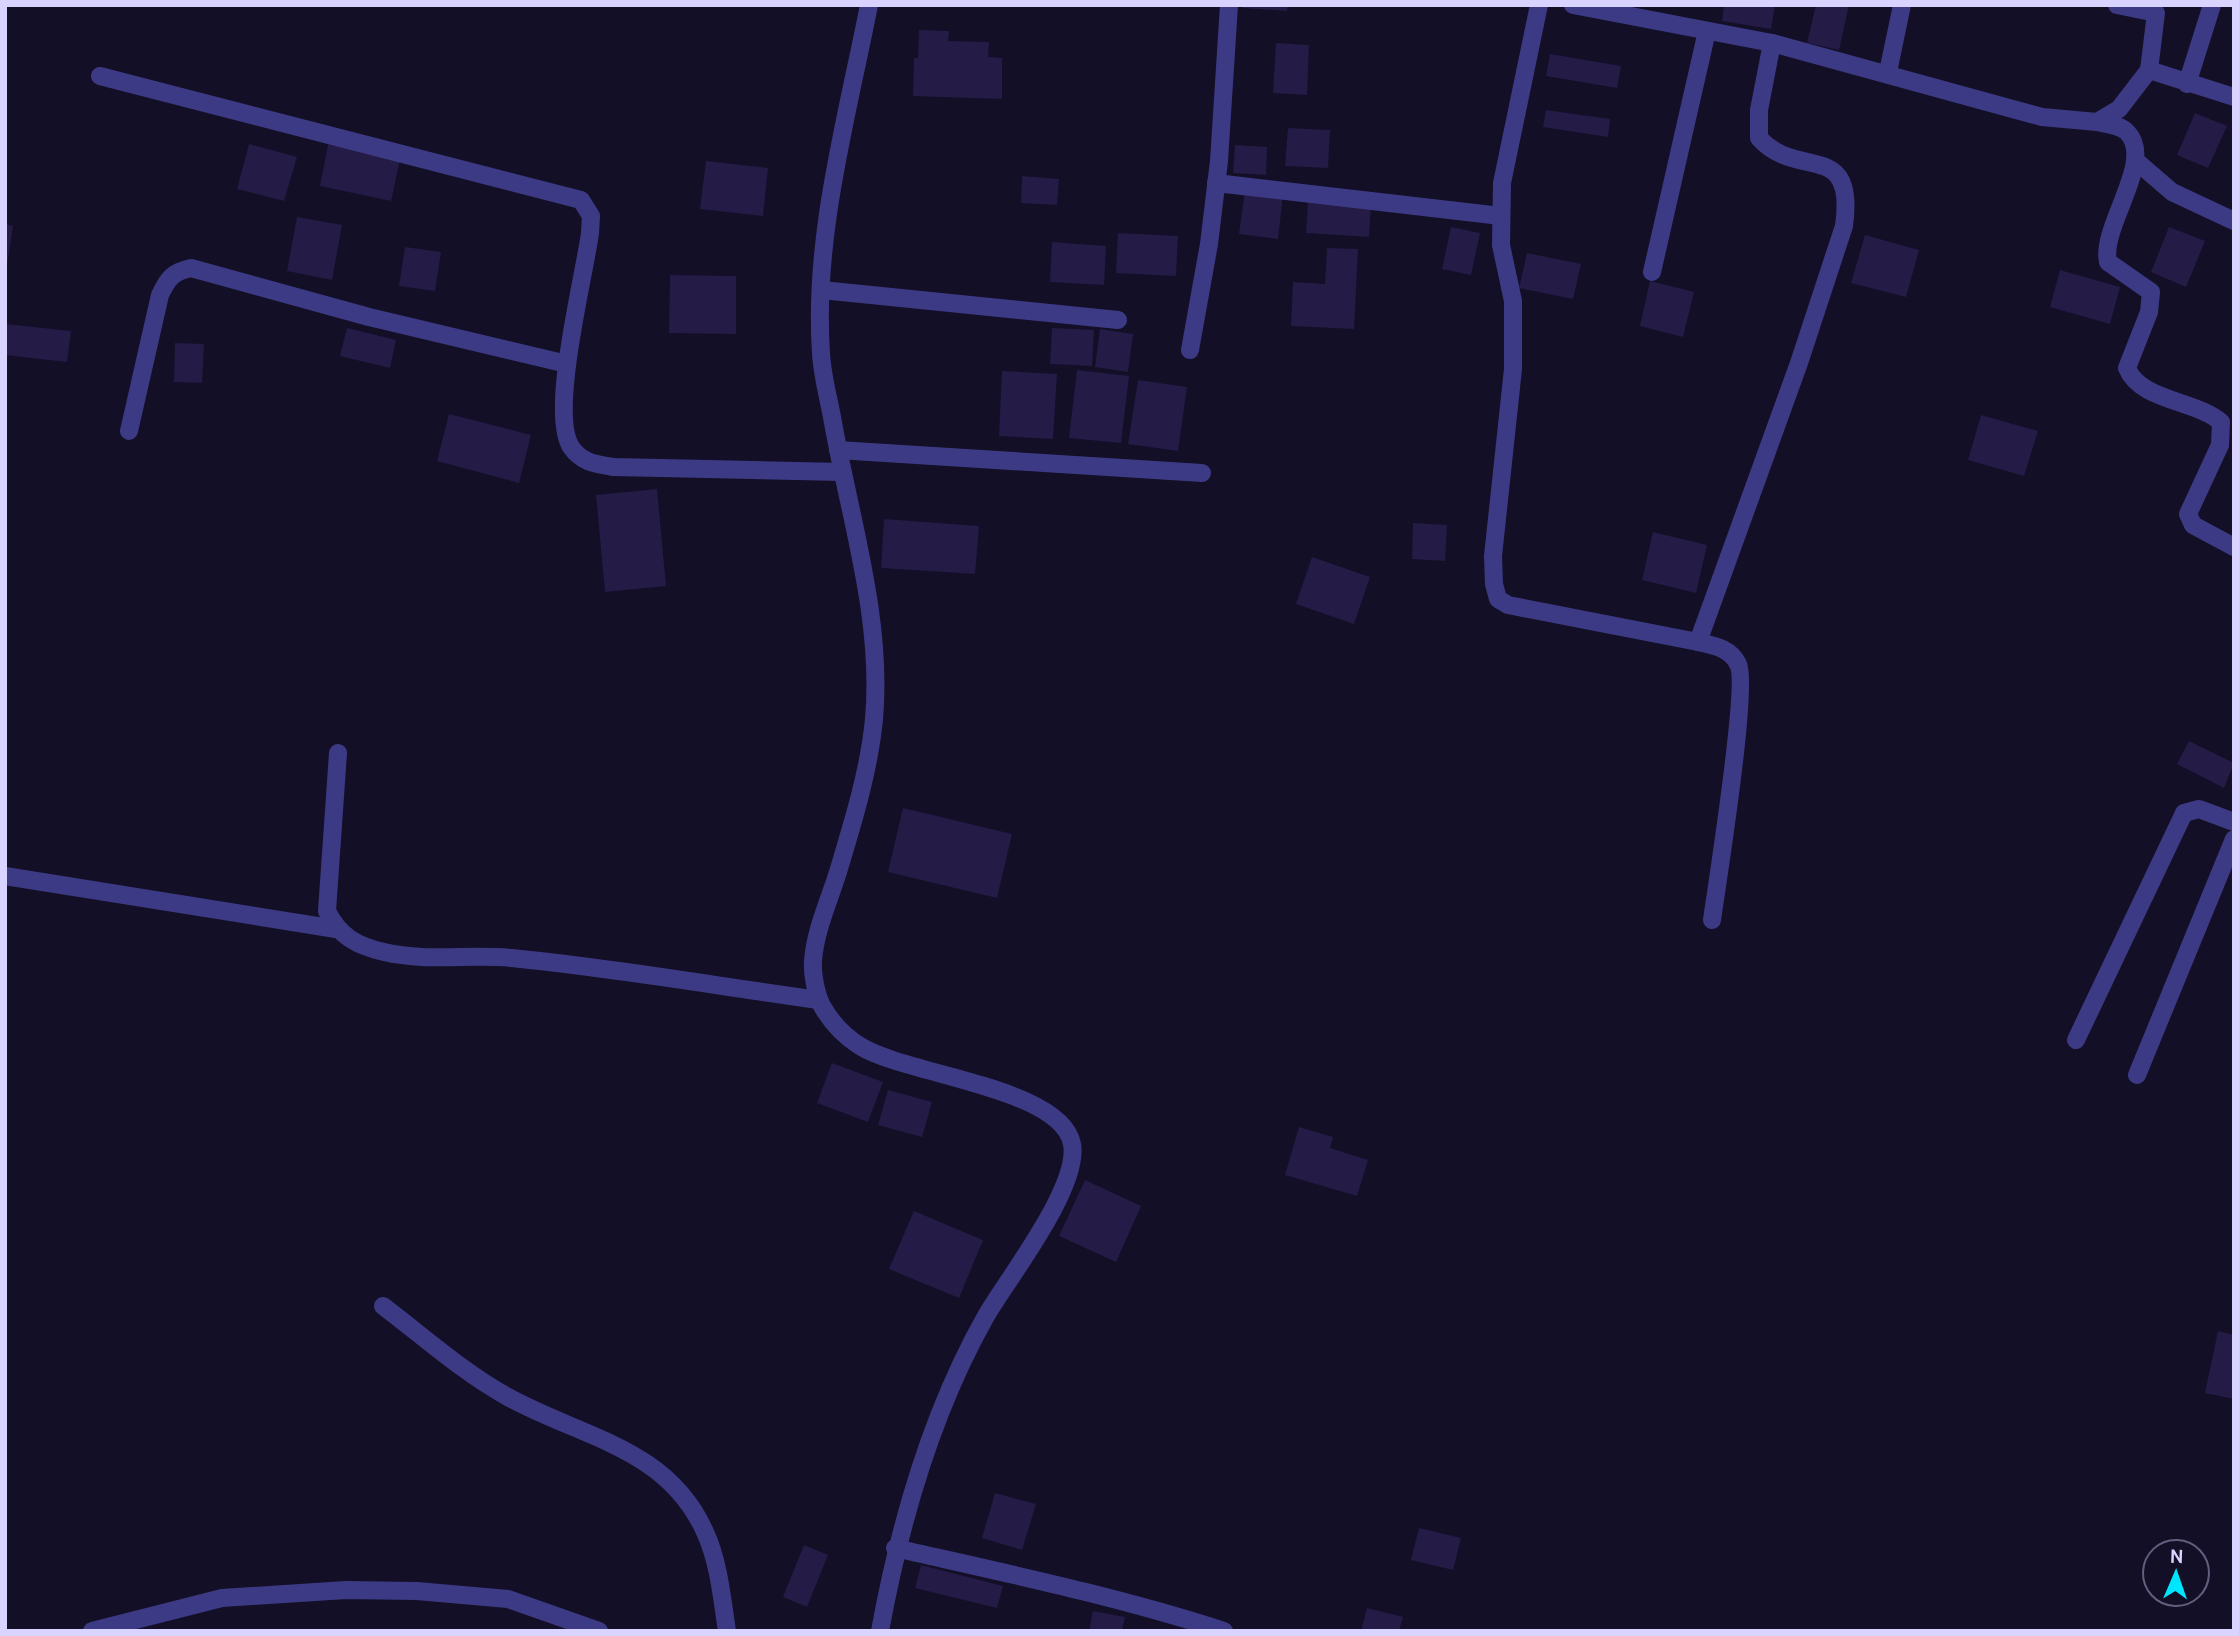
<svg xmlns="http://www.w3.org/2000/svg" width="2239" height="1636" viewBox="0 0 2239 1636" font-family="Cabin,sans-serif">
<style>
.building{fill:#241b47}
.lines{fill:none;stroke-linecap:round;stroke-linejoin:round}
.minor{stroke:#3d3a85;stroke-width:18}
</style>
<rect width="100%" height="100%" fill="#130f26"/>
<g class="building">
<polygon points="1243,5 1288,5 1287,11 1243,8"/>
<polygon points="1724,5 1775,5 1771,29 1722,21"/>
<polygon points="1816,5 1849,5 1839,50 1807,43"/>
<polygon points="919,30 949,31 948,41 989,42 988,57 1002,58 1002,99 913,96 914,58 918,58"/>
<polygon points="1276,43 1309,45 1307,95 1273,93"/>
<polygon points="1550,54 1621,66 1617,88 1546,76"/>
<polygon points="1546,110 1610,119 1608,137 1543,127"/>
<polygon points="2195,113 2227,126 2208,168 2177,155"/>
<polygon points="1288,128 1330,130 1328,168 1285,166"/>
<polygon points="329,140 401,155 391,201 320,186"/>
<polygon points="249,144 297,157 284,201 237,189"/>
<polygon points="1235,145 1267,147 1266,175 1233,173"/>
<polygon points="706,161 768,168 763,216 700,209"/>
<polygon points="1022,176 1059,179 1057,205 1021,203"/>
<polygon points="1245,190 1283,194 1278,239 1239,234"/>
<polygon points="1308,202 1371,205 1369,237 1306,233"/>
<polygon points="297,217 342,225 332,280 287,271"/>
<polygon points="5,224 13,226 7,266 5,265"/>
<polygon points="1451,227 1480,233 1471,275 1442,269"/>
<polygon points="2169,227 2205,241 2186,287 2151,272"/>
<polygon points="1118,233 1178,236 1176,276 1116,273"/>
<polygon points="1865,235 1919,250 1906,297 1851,283"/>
<polygon points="1052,242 1106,246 1104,285 1050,282"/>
<polygon points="405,247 441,252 435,291 399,286"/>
<polygon points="1327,248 1358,249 1354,329 1291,326 1293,282 1325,284"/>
<polygon points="1527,253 1581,264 1573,299 1519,288"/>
<polygon points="2060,270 2120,287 2110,324 2050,307"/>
<polygon points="670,275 736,276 736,334 669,333"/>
<polygon points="1650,281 1694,292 1683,337 1640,326"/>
<polygon points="5,324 71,331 67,362 5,355"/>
<polygon points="347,328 396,340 390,368 340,356"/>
<polygon points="1052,328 1094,330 1092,366 1050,364"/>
<polygon points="1100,329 1133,334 1128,372 1095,367"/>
<polygon points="175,343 204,344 202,383 174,382"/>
<polygon points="1077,370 1129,376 1121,443 1069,438"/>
<polygon points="1002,371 1057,374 1053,439 999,436"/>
<polygon points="1138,380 1187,387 1178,451 1128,444"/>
<polygon points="449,414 531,435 519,483 437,461"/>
<polygon points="1981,415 2038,431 2024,476 1968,460"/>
<polygon points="657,489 666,586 605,592 596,495"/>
<polygon points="884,519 979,526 975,574 881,568"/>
<polygon points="1413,523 1447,525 1445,561 1412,559"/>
<polygon points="1653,532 1707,545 1696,593 1642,580"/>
<polygon points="1312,557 1370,577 1354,624 1296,604"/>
<polygon points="2189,741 2234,763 2224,788 2177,764"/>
<polygon points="903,808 1012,834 997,898 888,872"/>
<polygon points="832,1063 883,1082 868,1122 817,1103"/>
<polygon points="888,1090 932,1102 922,1137 878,1125"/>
<polygon points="1299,1127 1333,1137 1330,1148 1368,1160 1357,1196 1285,1175"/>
<polygon points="1085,1180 1141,1206 1116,1262 1059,1236"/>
<polygon points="914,1211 983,1240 959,1298 889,1269"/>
<polygon points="2218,1331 2234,1335 2234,1399 2205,1393"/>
<polygon points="995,1493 1036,1504 1022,1550 982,1538"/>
<polygon points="1419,1528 1461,1538 1453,1570 1411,1560"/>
<polygon points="804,1545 828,1555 807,1607 783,1597"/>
<polygon points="921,1565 1003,1586 997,1608 915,1588"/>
<polygon points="1367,1608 1403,1617 1399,1631 1361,1631"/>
<polygon points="1093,1611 1125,1617 1122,1631 1089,1631"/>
</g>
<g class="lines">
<g class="minor">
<path d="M 869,5 C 847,118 813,237 821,353 C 822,374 828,396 832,417 C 849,516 883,617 874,719 C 869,771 853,822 838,872 C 829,901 815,931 813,961 C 812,974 816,994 822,1006 C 831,1022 844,1036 860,1046 C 906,1075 1061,1087 1072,1144 C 1080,1187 1008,1278 986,1316 C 931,1413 900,1522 880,1631"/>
<path d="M 1539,5 L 1502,183 L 1501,245 L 1513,301 L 1513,369 L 1493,556 L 1494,584 L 1498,599 L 1508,605 L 1698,642 C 1715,646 1730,648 1738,664 C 1749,684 1717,884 1712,920"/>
<polyline points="1573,5 1772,43 2042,117 2097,122 2119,109 2149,70 2234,97"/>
<polyline points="2117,5 2156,13 2149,70"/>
<polyline points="1888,72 1902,5"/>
<path d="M 100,76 L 581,200 L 591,216 L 590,233 C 584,278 549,413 571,447 C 582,463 596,464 614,467 L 842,472"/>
<polyline points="2187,84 2212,5"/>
<path d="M 2097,122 C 2107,124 2120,125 2127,132 C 2156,161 2100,226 2108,262 L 2151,292 L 2149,312 L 2127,368 C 2140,401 2195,400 2221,422 L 2220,445 L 2188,514 L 2193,525 L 2234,547"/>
<polyline points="2135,160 2172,192 2234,221"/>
<polyline points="1216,183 1501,216"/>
<polyline points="1652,272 1707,31"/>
<polyline points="822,290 1118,320"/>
<polyline points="1190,350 1209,244 1219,161 1229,5"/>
<path d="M 129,431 L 160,295 C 168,278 173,272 191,268 L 369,317 L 567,364"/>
<polyline points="838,450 1202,473"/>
<path d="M 1698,642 L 1799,363 L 1844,226 C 1856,138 1797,181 1759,138 L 1759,110 L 1772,43"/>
<path d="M 338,753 L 327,911 C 339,936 357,946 384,952 C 427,962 469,954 512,958 C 614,968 717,986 819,1000"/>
<polyline points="5,876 336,929"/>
<polyline points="2076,1040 2184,813 2199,809 2234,822"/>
<polyline points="2137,1075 2234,839"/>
<path d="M 383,1306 C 424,1337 464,1373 508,1397 C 582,1438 667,1447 705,1532 C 719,1562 722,1599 727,1631"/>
<path d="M 895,1548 C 1005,1573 1116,1596 1224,1631"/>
<polyline points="92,1631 222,1598 346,1590 417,1591 508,1599 599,1631"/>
</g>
</g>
<rect width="2239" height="1636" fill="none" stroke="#d9d4ff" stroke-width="14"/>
<g transform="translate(2176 1573) rotate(2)"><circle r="33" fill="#130f26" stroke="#625e7d" stroke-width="2"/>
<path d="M0-5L12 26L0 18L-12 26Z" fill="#00e5ff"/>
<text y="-10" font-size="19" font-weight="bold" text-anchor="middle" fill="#d9d4ff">N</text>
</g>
</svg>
